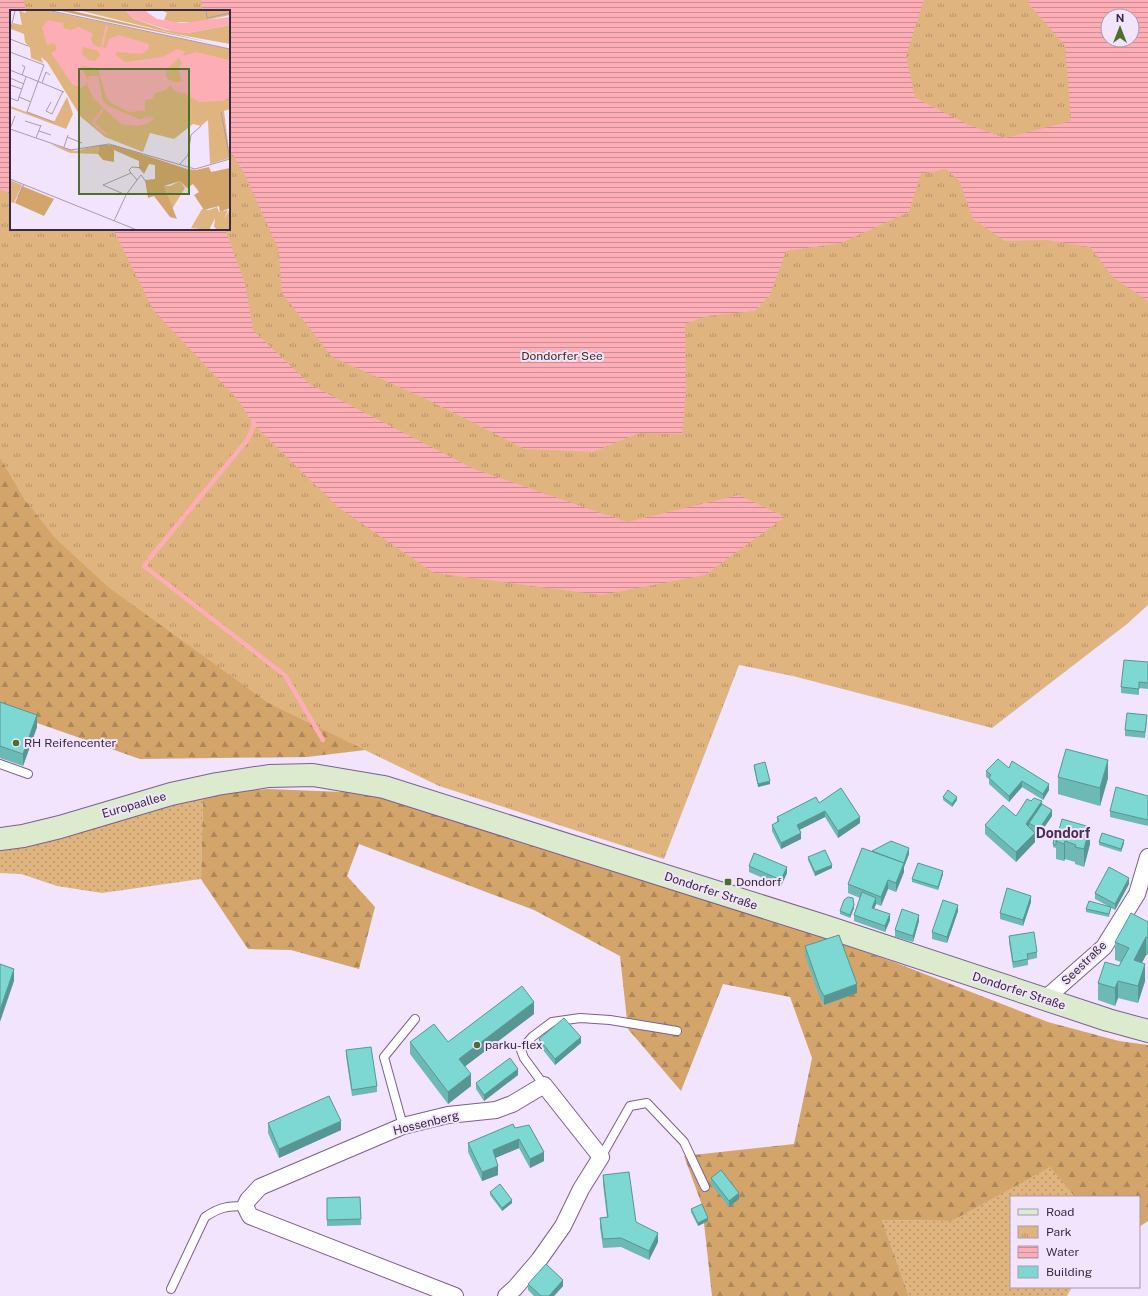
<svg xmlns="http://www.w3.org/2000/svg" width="1148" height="1296" viewBox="0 0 1148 1296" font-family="'Public Sans',sans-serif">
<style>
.grass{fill:url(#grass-dots)}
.forest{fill:url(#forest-firs)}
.park{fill:url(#park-tufts);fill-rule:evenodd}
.water{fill:url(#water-rules);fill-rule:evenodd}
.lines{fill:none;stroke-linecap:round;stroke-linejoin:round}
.stream{stroke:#fcadb6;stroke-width:4.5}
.service-casing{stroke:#7d5e92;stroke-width:10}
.minor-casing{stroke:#7d5e92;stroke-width:18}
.secondary-casing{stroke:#7d5e92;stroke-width:24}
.service{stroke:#fff;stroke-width:8}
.minor{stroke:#fff;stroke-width:16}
.secondary{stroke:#dceace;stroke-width:22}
.wall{fill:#6cb9b5}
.shaded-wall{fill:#589693}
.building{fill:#7dd7d2;stroke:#589693}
.poi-dot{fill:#4d7028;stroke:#f2e4fc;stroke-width:1.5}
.labels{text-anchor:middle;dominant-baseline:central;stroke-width:4;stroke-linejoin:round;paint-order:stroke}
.park-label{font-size:12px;fill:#412d13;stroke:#f2e4fc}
.poi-label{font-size:12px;fill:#382a41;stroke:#f2e4fc;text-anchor:start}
.street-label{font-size:12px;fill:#382a41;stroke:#f2e4fc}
.quarter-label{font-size:14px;font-weight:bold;fill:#492b5b;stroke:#f2e4fc}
.inset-river{fill:none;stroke:#fcadb6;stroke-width:2}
.inset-road{fill:none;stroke:#a89ab1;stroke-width:1}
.view{fill:#4d7028;fill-opacity:0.15;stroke:#4d7028;stroke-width:2}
.inset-edge{fill:none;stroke:#382a41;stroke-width:2}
</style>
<defs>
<pattern id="grass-dots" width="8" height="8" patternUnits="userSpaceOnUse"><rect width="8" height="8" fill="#e0b47e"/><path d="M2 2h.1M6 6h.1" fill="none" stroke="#b79369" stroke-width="1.8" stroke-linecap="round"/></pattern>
<pattern id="forest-firs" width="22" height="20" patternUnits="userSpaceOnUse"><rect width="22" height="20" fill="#d4a56b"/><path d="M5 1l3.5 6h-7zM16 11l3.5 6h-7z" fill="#ad875a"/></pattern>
<pattern id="park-tufts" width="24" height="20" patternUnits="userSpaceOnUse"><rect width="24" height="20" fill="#e0b47e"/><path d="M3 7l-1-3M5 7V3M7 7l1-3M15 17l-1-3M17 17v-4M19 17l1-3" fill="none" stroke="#b79369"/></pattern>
<pattern id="water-rules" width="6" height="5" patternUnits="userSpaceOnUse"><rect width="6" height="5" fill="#fcadb6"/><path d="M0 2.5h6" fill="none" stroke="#cd8d96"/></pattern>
</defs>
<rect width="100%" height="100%" fill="#f2e4fc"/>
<g class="grass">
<polygon points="203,793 201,879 102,893 57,886 21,874 0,873 0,849"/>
<polygon points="1050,1166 1075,1197 1011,1197 1011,1287 1072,1287 1067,1296 909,1296 882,1220 952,1221"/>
</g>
<g class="forest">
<polygon points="0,298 382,748 307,757 140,759 0,710"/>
<polygon points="269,789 367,793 656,880 894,962 1048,1022 1119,1041 1148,1045 1148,1221 1139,1227 1139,1197 1075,1197 1050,1167 952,1221 882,1220 909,1296 712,1296 702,1205 684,1156 794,1144 812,1058 790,997 723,984 681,1091 628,1029 620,956 534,910 359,844 347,876 375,907 359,969 291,950 248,949 201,879 203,793"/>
</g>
<path class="park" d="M 0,0 L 1148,0 L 1148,605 L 1127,624 L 992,728 L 793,676 L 739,665 L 664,859 L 439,786 L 268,703 L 108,587 L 55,538 L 24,499 L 0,458 ZM 11,11 L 229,11 L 229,229 L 11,229 ZM 1108,16 L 1132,16 L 1132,40 L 1108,40 Z"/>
<g class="water">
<polygon points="0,0 23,0 26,11 11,11 11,194 0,189"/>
<path d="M 201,0 L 924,0 L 906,56 L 915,98 L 969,125 L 1005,138 L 1071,121 L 1065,46 L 1028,3 L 1029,0 L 1148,0 L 1148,301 L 1114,278 L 1090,247 L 1047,240 L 1005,241 L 973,219 L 960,182 L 946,169 L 921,174 L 909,212 L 841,243 L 786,251 L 770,295 L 755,311 L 707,316 L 685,324 L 686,392 L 682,434 L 639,433 L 593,452 L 524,449 L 482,427 L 426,399 L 332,357 L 282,293 L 278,248 L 244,173 L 229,149 L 229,11 L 202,11 ZM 1108,16 L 1132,16 L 1132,40 L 1108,40 Z"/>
<polygon points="113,229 225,229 245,283 253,330 311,385 474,469 627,522 739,495 785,517 705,575 601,595 434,573 339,508 254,425 238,400 154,311"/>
</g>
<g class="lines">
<g class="stream">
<polyline points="150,558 248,439 254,425 253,421"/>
<polyline points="147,562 144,566 282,673"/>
<polyline points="285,675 323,740"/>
</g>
<defs>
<g id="service">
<polyline points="0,764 28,774"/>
<polyline points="544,1085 524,1058 521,1050 532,1037 552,1022 580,1018 610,1020 677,1031"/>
<polyline points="403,1126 384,1057 415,1019"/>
<polyline points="601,1157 630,1106 647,1103 684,1142 705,1187"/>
<path d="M 171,1289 L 205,1217 C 220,1207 227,1206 245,1206"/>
</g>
<g id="minor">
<polyline points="1045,999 1104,947 1137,894 1148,857"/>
<polyline points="455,1296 250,1216 245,1206 248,1200 260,1187 403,1126 448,1115 496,1110 512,1104 544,1085 601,1157 581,1189 563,1226 539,1260 515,1288 506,1296"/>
</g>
<polyline id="secondary" points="0,839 23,836 60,827 171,794 217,784 269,776 313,775 384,787 824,926 1108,1020 1148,1031"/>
</defs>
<use href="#service" class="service-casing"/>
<use href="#minor" class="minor-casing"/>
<use href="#secondary" class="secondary-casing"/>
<use href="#service" class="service"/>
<use href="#minor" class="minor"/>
<use href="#secondary" class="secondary"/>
</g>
<g class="wall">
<polygon points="1148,662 1148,689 1139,688 1139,695 1121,693 1121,687"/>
<polygon points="0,702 37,727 23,766 0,758"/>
<polygon points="1147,721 1145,738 1125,736 1125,730"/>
<polygon points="754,765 770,784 758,787 754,768"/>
<polygon points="1009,768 1049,790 1043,800 1022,787 1009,802 989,784 989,779 986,777 986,771"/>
<polygon points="1058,777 1108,778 1100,806 1058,794"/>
<polygon points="1148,796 1148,826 1110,817 1110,811"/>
<polygon points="943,797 957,800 952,807 943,800"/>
<polygon points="1031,801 1042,804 1052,816 1039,835 1034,832 1035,842 1016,862 985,834 985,825 1016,816"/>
<polygon points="819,803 860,823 838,838 825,817 799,830 801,839 781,849 772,831 772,825 777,822 777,817"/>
<polygon points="1056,829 1090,844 1084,867 1075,864 1075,862 1065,859 1064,861 1056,859 1056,848 1053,847 1053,844"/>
<polygon points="1099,842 1124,843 1121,852 1099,845"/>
<polygon points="872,851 909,854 904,867 904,872 896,892 888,889 881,906 876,904 874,909 890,920 885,932 854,921 854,915 860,898 848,893 848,884"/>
<polygon points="808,857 832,868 815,876 808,860"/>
<polygon points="749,866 787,873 781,886 749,872"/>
<polygon points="943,874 938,890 912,882 912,879"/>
<polygon points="1129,884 1115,910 1111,908 1109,917 1086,912 1086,909 1108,906 1095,899 1095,893"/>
<polygon points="1031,902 1023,926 1000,919 1000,913"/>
<polygon points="854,908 850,918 840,914 840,911"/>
<polygon points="958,911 947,943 932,939 932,932"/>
<polygon points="919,921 913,942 895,937 895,930"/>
<polygon points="1148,922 1148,955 1146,955 1142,963 1145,981 1138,1003 1118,998 1115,1006 1098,1000 1098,983 1119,966 1121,962 1115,960 1115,942"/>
<polygon points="1009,936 1037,952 1037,958 1028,960 1028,965 1013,968 1009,942"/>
<polygon points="805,946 857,993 824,1005 820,998 805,955"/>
<polygon points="534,1014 465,1066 471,1086 448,1104 410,1054 410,1042 448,1042"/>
<polygon points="539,1039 581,1043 555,1065 539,1045"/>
<polygon points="346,1050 377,1086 377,1092 352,1096 346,1056"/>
<polygon points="518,1075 484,1101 476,1089 476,1083"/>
<polygon points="268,1123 341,1130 279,1158 268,1133"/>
<polygon points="515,1128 544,1161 530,1168 519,1148 495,1158 498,1175 482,1181 468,1152 468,1143"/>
<polygon points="603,1175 636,1222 658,1242 649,1260 621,1247 603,1248 600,1227 600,1218 607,1217 603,1184"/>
<polygon points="711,1178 739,1199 729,1207 711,1184"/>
<polygon points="490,1192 512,1203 502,1211 490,1195"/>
<polygon points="360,1197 361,1225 327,1226 327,1198"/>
<polygon points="691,1209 708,1221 698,1226 691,1212"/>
<polygon points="528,1284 563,1286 554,1296 534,1296 528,1290"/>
</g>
<g class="shaded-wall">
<polygon points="37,715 37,727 23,766 23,754"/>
<polygon points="1108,760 1108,778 1100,806 1100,788"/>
<polygon points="770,781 770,784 758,787 758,784"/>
<polygon points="1022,781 1022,787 1009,802 1009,796"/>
<polygon points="1049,784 1049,790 1043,800 1043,794"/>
<polygon points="957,797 957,800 952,807 952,804"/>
<polygon points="1042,801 1042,810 1029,823 1029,828 1026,824"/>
<polygon points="1052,810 1052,816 1039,835 1039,829"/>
<polygon points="825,811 825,817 797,831 797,825"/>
<polygon points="860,817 860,823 838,838 838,831"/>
<polygon points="1090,827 1090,844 1084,867 1084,849"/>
<polygon points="801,833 801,839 781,849 781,843"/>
<polygon points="1035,833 1035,842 1016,862 1016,852"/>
<polygon points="1124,840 1124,843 1121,852 1121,849"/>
<polygon points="1065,841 1065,859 1064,861 1064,844"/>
<polygon points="909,848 909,854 904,867 904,872 896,892 896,883"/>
<polygon points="832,865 832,868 815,876 815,872"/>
<polygon points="787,867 787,873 781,886 781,880"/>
<polygon points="943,871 943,874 938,890 938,887"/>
<polygon points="1129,878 1129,884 1115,910 1115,904"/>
<polygon points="888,880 888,889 881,906 881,897"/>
<polygon points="1031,896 1031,902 1023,926 1023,920"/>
<polygon points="876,898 876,904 872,914 872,908"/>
<polygon points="854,905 854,908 850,918 850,915"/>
<polygon points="958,905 958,911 947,943 947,937"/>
<polygon points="890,914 890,920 885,932 885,926"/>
<polygon points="919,915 919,921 913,942 913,936"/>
<polygon points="1146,937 1146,955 1134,978 1134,960"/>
<polygon points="1145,964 1145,981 1138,1003 1138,986"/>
<polygon points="14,969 14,981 0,1022 0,1010"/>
<polygon points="1118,981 1118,998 1115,1006 1115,988"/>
<polygon points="857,984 857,993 824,1005 824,996"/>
<polygon points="534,1002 534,1014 459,1071 459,1059"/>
<polygon points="581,1037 581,1043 555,1065 555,1059"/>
<polygon points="518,1069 518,1075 484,1101 484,1095"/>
<polygon points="471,1074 471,1086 448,1104 448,1092"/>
<polygon points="341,1121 341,1130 279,1158 279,1149"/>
<polygon points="519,1139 519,1148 493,1159 493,1150"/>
<polygon points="544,1152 544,1161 530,1168 530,1159"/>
<polygon points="498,1166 498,1175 482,1181 482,1172"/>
<polygon points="739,1193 739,1199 729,1207 729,1201"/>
<polygon points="512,1200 512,1203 502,1211 502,1208"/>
<polygon points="708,1218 708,1221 698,1226 698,1223"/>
<polygon points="658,1233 658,1242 649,1260 649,1251"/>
<polygon points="563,1280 563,1286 554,1296 549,1296"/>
</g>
<g class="building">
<polygon points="1124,660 1148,662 1148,683 1139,682 1139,689 1121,687"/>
<polygon points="0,702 37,715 23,754 0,746"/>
<polygon points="1127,713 1147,715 1145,732 1125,730"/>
<polygon points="1066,749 1108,760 1100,788 1058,777"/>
<polygon points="998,759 1009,768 1012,761 1049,784 1043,794 1022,781 1009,796 989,778 991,775 986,771"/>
<polygon points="765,762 770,781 758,784 754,765"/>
<polygon points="1116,787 1148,796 1148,820 1110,811"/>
<polygon points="841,788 860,817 838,831 825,811 797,825 801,833 781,843 772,825 779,821 777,817 816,797 819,803"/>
<polygon points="948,790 957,797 952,804 943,797"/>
<polygon points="1034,798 1042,801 1026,824 1035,833 1016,852 985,825 1003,805 1016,816 1027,799 1031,801"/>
<polygon points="1042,804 1052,810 1039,829 1029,823"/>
<polygon points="1062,819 1090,827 1084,849 1075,847 1076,845 1065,841 1064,844 1056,841"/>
<polygon points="1056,829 1059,830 1056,841 1056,845 1053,844"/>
<polygon points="1102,833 1124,840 1121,849 1099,842"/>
<polygon points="891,841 909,848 904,863 872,851"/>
<polygon points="862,848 904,863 896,883 888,880 881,897 848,884"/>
<polygon points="825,850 832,865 815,872 808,857"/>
<polygon points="754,853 787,867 781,880 749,866"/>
<polygon points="918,863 943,871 938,887 912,879"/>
<polygon points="1109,867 1129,878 1115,904 1095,893"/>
<polygon points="1007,888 1031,896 1023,920 1000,913"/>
<polygon points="862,892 876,898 872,908 890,914 885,926 854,915"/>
<polygon points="848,897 853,898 854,905 850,915 840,911 844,900"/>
<polygon points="943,900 958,905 947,937 932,932"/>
<polygon points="1089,901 1111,907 1109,914 1086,909"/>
<polygon points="902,909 919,915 913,936 895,930"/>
<polygon points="1131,913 1148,922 1148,938 1146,937 1134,960 1145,964 1138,986 1118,981 1115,988 1098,983 1105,962 1119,966 1129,948 1115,942"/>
<polygon points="1034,932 1037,952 1027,954 1028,959 1013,962 1009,936"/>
<polygon points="839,935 857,984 824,996 820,989 805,946"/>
<polygon points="0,964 14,969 0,1010"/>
<polygon points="522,986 534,1002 459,1059 471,1074 448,1092 410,1042 434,1024 448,1042"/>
<polygon points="564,1018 581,1037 555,1059 539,1039"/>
<polygon points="371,1047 377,1086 352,1090 346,1050"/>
<polygon points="510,1058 518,1069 484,1095 476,1083"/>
<polygon points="329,1096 341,1121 279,1149 268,1123"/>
<polygon points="513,1124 515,1128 529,1125 544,1152 530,1159 519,1139 493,1150 498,1166 482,1172 468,1143"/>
<polygon points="721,1170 739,1193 729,1201 711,1178"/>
<polygon points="629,1172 636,1222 658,1233 649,1251 621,1238 603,1239 600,1218 608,1217 603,1175"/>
<polygon points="500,1184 512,1200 502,1208 490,1192"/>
<polygon points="360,1197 361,1219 327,1220 327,1198"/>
<polygon points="702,1204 708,1218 698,1223 691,1209"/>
<polygon points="546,1264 563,1280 549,1296 541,1296 528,1284"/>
</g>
<g class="poi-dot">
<circle cx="16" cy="743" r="4"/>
<rect x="724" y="878" width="8" height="8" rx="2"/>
<circle cx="477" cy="1045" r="4"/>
</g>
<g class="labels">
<g class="park-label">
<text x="562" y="356">Dondorfer See</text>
</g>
<g class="poi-label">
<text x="24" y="743">RH Reifencenter</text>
<text x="736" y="882">Dondorf</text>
<text x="485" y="1045">parku-flex</text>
</g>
<g class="street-label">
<text transform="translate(134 805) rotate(-16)">Europaallee</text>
<text transform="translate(711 891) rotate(18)">Dondorfer Straße</text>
<text transform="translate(1084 963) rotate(-44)">Seestraße</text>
<text transform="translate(1019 991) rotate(18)">Dondorfer Straße</text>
<text transform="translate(426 1123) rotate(-14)">Hossenberg</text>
</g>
<g class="quarter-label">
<text x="1063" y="833">Dondorf</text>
</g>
</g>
<g transform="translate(10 10)">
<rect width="220" height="220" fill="#f2e4fc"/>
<path d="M 68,0 L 115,0 L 124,9 L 156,20 L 177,23 L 220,15 L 220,34 L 165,24 ZM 57,87 L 63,104 L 56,119 L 0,98 L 0,96 L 44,112 ZM 40,134 L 66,141 L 89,135 L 88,144 L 60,143 ZM 0,170 L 12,175 L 4,193 L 0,192 ZM 170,171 L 175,178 L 162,199 L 154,176 L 160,176 ZM 207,197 L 209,202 L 218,200 L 214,209 L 220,199 L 220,220 L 208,220 L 204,217 L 205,208 L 199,220 L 181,218 L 192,199 L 199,200 Z" fill="#e0b47e"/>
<path d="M 47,0 L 59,0 L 198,32 L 110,14 ZM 89,135 L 104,135 L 177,159 L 186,160 L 199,157 L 201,162 L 220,158 L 220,198 L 210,202 L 209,196 L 194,200 L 184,185 L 189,182 L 183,174 L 177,178 L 170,171 L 154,176 L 167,209 L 160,207 L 144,186 L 138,188 L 135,170 L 145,169 L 145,155 L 139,154 L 134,164 L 129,158 L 129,151 L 104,140 L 104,152 L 93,150 L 88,144 ZM 12,176 L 44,189 L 34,206 L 5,193 Z" fill="#d4a56b"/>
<path d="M 9,0 L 15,3 L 17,0 L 34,0 L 220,39 L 220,99 L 214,101 L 220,148 L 200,154 L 198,110 L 191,116 L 183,114 L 164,129 L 140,123 L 133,142 L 95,127 L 71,107 L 37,52 L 31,47 L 33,53 L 21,48 L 20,38 L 15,32 L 14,24 L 1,19 L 3,13 L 12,15 ZM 151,0 L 220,0 L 220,5 L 188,12 L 163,12 L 154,10 L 157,3 Z" fill="#e0b47e"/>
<path d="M 115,0 L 134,0 L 147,9 L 172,13 L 220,7 L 220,15 L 177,23 L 165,22 L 124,9 ZM 38,10 L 53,13 L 54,18 L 60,20 L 69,17 L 80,22 L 83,24 L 81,29 L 83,34 L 86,36 L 96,38 L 99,29 L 109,25 L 139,34 L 138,40 L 131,44 L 107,42 L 105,44 L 115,52 L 152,47 L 167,39 L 175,41 L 173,46 L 186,42 L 220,50 L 220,86 L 213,91 L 189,92 L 174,83 L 166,82 L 160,75 L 156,80 L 145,83 L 142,89 L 135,90 L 135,101 L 119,102 L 101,93 L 96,87 L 88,58 L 71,56 L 78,70 L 75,76 L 71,78 L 62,74 L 41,43 L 46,40 L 46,36 L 43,33 L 37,35 L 32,17 ZM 73,37 L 88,41 L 90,45 L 85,51 L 79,50 L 72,44 ZM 169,48 L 172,53 L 168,59 L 172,71 L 165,72 L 157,69 L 156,65 L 158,58 ZM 79,66 L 88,66 L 93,91 L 99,96 L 129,109 L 140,107 L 144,109 L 137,114 L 127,116 L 111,114 L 84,89 L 77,75 Z" fill="#fcadb6" fill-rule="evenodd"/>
<path class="inset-river" d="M 92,36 L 97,15M 83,113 L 93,99M 83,113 L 96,124"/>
<path class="inset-road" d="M 37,0 L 220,39M 196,0 L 197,8 L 220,3M 0,22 L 5,1M 0,29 L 18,36M 0,42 L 34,55 L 17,102 L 44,112M 0,60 L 54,82M 12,65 L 15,57 L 12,55M 16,67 L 9,87 L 21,92M 0,68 L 14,74M 32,73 L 36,62 L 40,65M 0,75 L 12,79M 0,88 L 8,91 L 9,87M 41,92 L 36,101 L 42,104 L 53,81M 211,102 L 220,149M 15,111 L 31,116M 0,119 L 5,106M 0,119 L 61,140 L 99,134 L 185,159 L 220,149M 29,121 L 41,125M 57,127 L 72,133M 26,128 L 31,115M 54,137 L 58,125M 170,154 L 178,145 L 181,125 L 191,116M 121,163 L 119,160 L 122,157 L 134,158M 0,169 L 127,220M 127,170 L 131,165 L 137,173M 8,187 L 14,174M 104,211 L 116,185 L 93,175 L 121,163 L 127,170 L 116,185"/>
<path class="view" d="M 69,59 L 179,59 L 179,184 L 69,184 Z"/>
<rect width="220" height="220" class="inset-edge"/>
</g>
<rect x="1010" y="1196" width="130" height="92" fill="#f2e4fc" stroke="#a89ab1"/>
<rect x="1018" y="1209" width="20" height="6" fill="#dceace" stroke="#a89ab1"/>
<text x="1046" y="1216" font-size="12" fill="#382a41">Road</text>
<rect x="1018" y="1226" width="20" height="12" fill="url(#park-tufts)" stroke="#a89ab1"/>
<text x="1046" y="1236" font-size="12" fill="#382a41">Park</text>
<rect x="1018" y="1246" width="20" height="12" fill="url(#water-rules)" stroke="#a89ab1"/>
<text x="1046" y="1256" font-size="12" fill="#382a41">Water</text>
<rect x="1018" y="1266" width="20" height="12" fill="#7dd7d2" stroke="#a89ab1"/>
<text x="1046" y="1276" font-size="12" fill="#382a41">Building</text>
<g transform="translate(1120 28)"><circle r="19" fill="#f2e4fc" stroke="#a89ab1"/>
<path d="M0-3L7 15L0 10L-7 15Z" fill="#4d7028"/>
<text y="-6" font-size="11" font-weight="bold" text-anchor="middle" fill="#382a41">N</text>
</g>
</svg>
